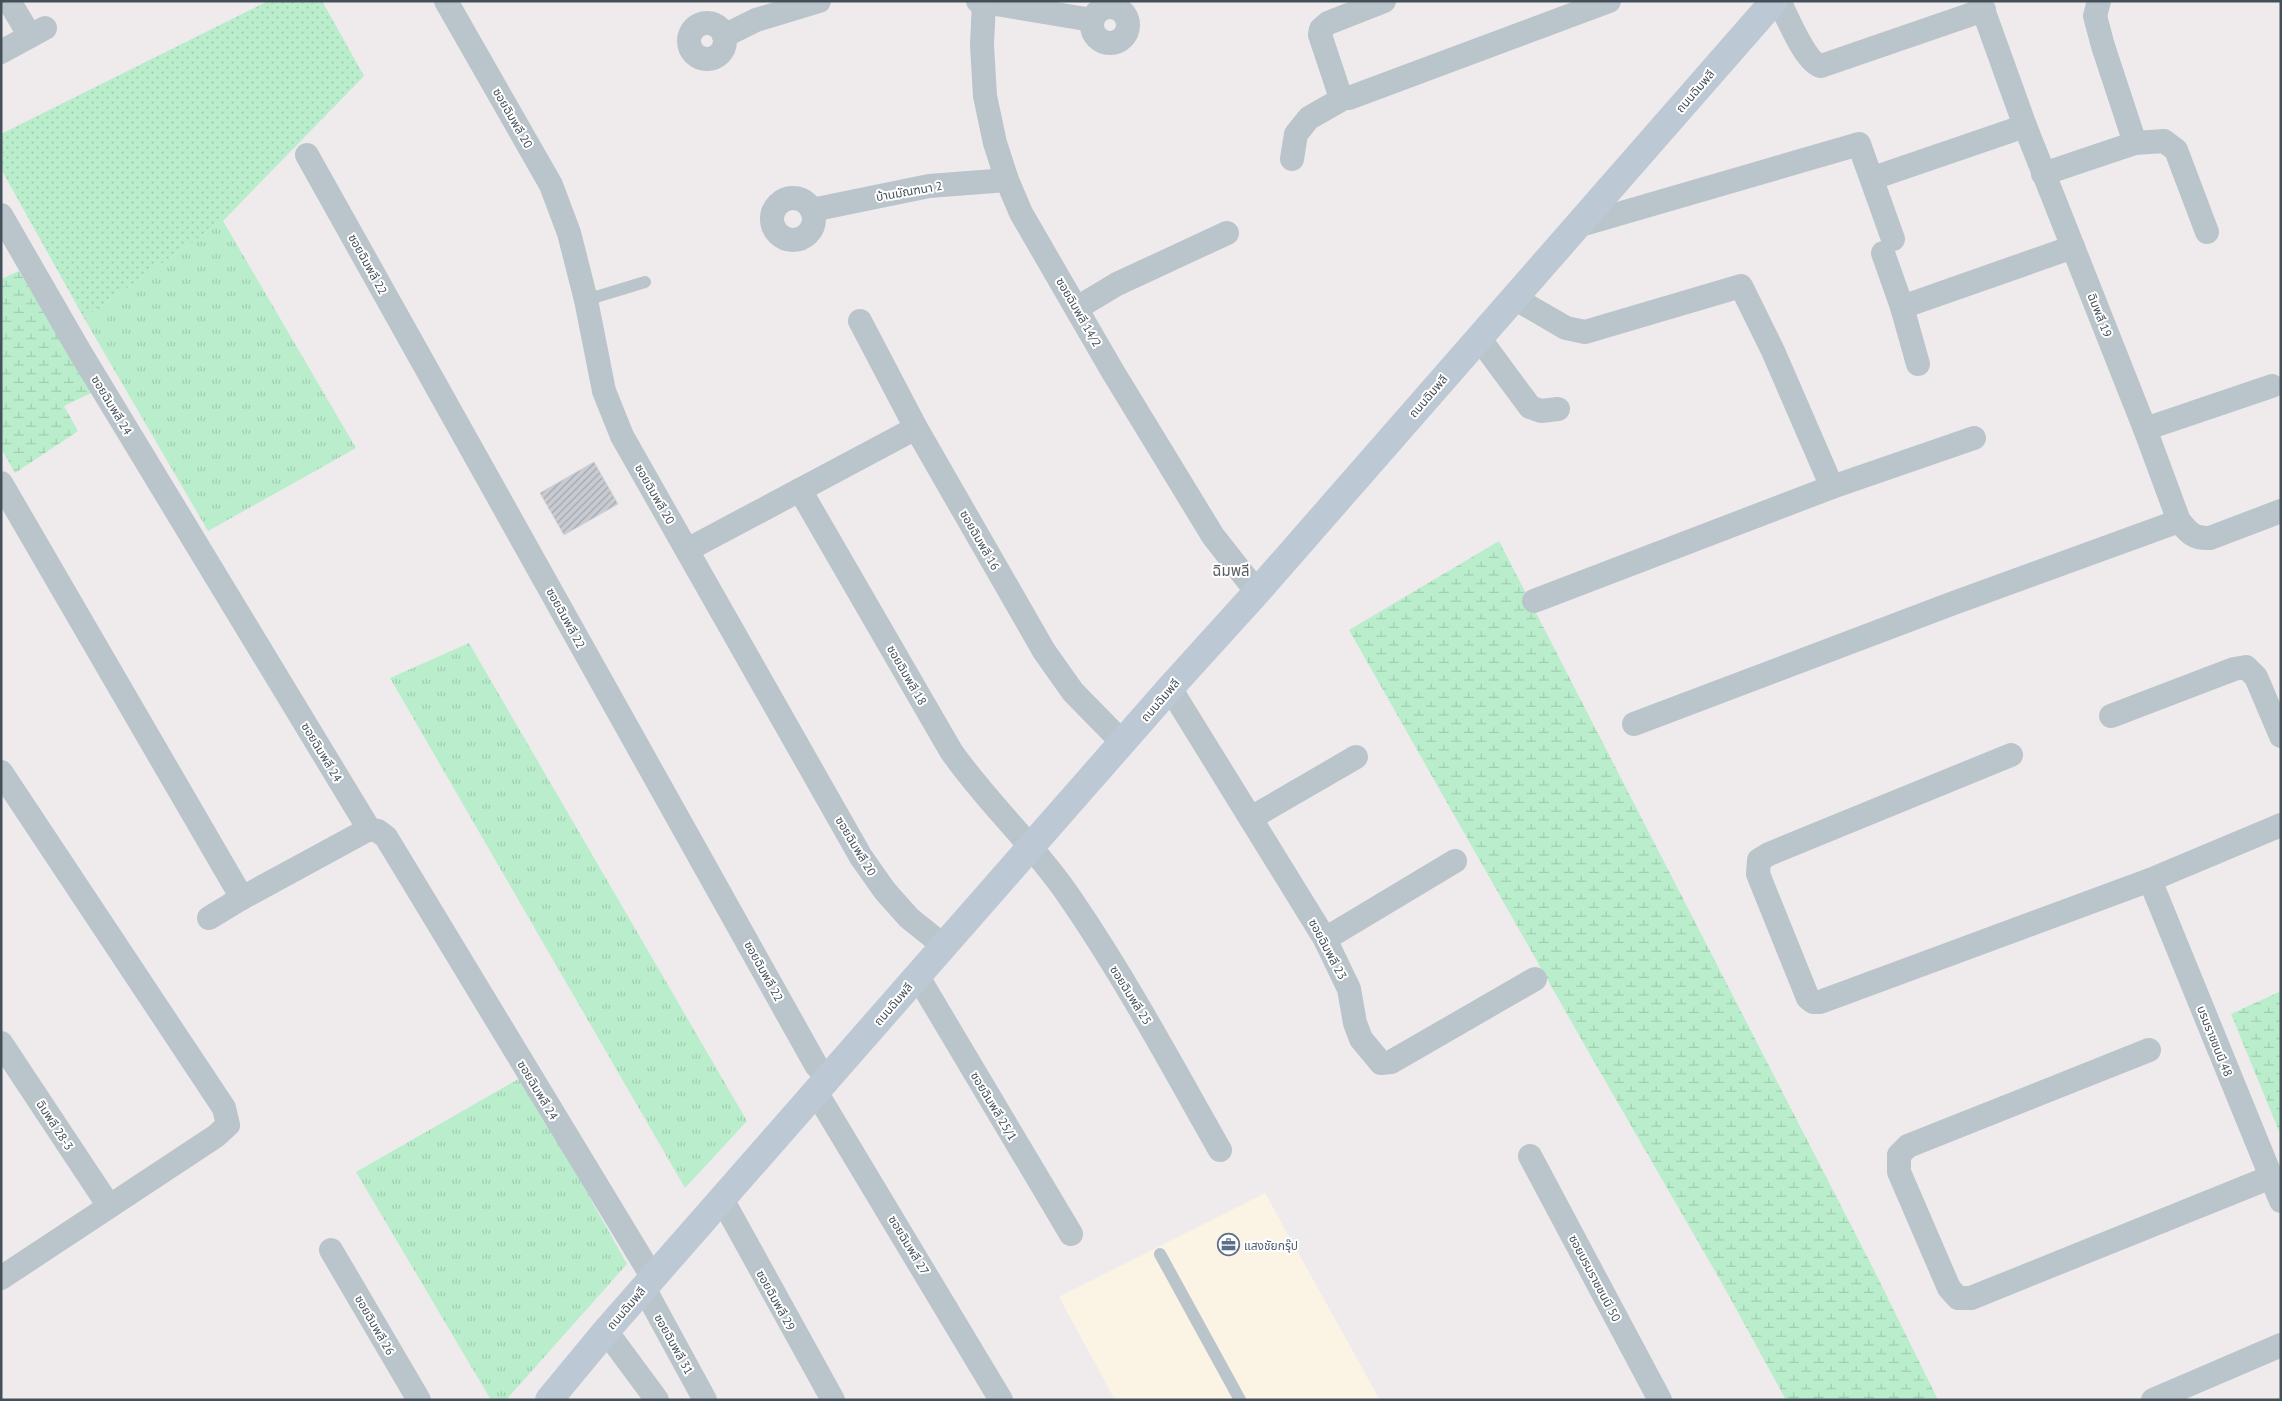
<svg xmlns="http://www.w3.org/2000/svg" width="2282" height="1401" viewBox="0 0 2282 1401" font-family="'PT Sans','Noto Sans Thai',sans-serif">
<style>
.commercial{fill:#fbf3e3}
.grass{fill:url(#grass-tufts)}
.wetland{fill:url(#wetland-marsh)}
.garden{fill:url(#garden-dots)}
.building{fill:url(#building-hatch);stroke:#d0d2d8}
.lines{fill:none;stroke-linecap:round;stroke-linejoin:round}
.lane{stroke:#bac4cb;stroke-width:12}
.street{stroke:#bac4cb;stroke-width:24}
.secondary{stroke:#bcc8d3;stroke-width:28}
.labels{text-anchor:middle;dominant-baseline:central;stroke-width:4;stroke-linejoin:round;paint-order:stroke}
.street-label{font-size:12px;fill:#445059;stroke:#fff}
.service-label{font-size:12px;fill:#4e5e75;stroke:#fff;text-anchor:start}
.quarter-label{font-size:15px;fill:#595c61;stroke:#fff}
</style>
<defs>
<pattern id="grass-tufts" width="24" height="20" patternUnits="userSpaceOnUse" patternTransform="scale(1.25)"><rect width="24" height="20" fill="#b9edcb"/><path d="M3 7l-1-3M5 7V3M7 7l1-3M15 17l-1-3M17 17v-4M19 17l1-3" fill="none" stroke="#a0cdb1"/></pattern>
<pattern id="wetland-marsh" width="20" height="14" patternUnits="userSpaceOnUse" patternTransform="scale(1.25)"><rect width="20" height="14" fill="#b9edcb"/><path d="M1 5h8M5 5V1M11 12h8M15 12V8" fill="none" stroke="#a0cdb1"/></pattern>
<pattern id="garden-dots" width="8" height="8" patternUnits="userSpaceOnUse" patternTransform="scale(1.25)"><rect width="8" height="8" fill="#b9edcb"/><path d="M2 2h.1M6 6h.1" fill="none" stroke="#a0cdb1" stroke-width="1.8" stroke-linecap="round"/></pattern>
<pattern id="building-hatch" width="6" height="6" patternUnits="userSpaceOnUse" patternTransform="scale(1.25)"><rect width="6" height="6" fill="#c8cbd1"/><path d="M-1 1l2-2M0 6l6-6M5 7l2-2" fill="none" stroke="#a4a7ad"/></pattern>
</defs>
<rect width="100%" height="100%" fill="#efebec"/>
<polygon class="commercial" points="1265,1193 1380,1400 1115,1400 1059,1297"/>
<g class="grass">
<polygon points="223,221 356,448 208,531 84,318"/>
<polygon points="469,643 747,1121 685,1188 390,678"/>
<polygon points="522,1077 627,1264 506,1400 491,1400 356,1172"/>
</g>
<g class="wetland">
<polygon points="19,271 93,392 64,406 78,431 15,473 1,448 1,279"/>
<polygon points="1499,541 1874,1270 1938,1400 1786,1400 1723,1285 1588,1051 1349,630"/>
<polygon points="2281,991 2281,1136 2231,1014"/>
</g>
<polygon class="garden" points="268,1 322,1 364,76 223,221 84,318 1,169 1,134"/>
<polygon class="building" points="594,462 618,504 564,535 540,493"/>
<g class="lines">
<g class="lane">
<polyline points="586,300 645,282"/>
<polyline points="1160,1254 1240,1400"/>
</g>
<g class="street">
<polyline points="9,1 30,36"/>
<polyline points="446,1 551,185 569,233 586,300 604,391 622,436 861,857 885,891 909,918 944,946"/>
<polyline points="978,1 1092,20"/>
<polyline points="984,1 982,45 985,96 995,143 1007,180 1021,213 1113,372 1213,536 1257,592"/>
<polyline points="1384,1 1328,23 1321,29 1320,35 1340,95 1344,98 1349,98 1609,1"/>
<path d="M 1779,1 C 1787,16 1805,62 1821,66 L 1984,10"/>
<path d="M 1980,1 L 2025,126 L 2145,429 L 2179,521 C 2189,533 2194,539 2210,538 L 2281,511"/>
<circle cx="1110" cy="25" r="18"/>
<circle cx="707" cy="41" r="18"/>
<polyline points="724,36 756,20 819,1"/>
<polyline points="1,52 45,28"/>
<polyline points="2135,143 2164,141 2176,150 2207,232"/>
<polyline points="307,155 816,1065 828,1078"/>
<polyline points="1292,159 1296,134 1309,118 1344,98"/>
<polyline points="2043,174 2135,143 2103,46 2095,16 2099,1"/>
<polyline points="1879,176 2025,126"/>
<circle cx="793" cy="219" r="21"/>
<polyline points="812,210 929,186 1007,180"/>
<polyline points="1,215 80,352 369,829 378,831 386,837 653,1278"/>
<polyline points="1577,226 1859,144 1893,239"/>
<polyline points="1883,253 1902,307"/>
<polyline points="1514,298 1566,328 1585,332 1741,286 1773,351 1832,487"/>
<polyline points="1077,308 1117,284 1227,233"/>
<polyline points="860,321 916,428 1044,651 1073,692 1123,743"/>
<polyline points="1479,338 1530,407 1541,411 1558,409"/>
<polyline points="1918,364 1902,307 2073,247"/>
<polyline points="2145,429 2272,386"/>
<polyline points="1,483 242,898"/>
<path d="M 800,490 L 951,751 C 985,800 1029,840 1064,889 C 1122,972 1170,1062 1220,1150"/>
<polyline points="687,550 916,428"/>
<polyline points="1534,601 1832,487 1974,438"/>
<polyline points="1170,688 1325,939 1349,989 1355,1023 1361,1039 1381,1063 1391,1062 1535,979"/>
<polyline points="2111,716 2234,669 2246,667 2256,677 2281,736"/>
<polyline points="1634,724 1951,604 2179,521"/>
<polyline points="2011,755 1769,854 1759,860 1758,874 1808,998 1813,1002 1820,1002 2150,880 2281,825"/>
<polyline points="1,772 224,1108 228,1125 216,1136 1,1278"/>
<polyline points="1251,818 1356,757"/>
<polyline points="2150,880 2281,1201"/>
<polyline points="209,918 242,898 369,829"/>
<polyline points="1325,939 1455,861"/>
<polyline points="918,977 1071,1234"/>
<polyline points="1,1043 109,1206"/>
<polyline points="2149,1050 1908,1146 1899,1155 1899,1172 1949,1288 1958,1298 1971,1298 2271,1177"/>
<polyline points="816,1092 1001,1400"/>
<polyline points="1530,1156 1660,1400"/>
<polyline points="722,1199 833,1400"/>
<polyline points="331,1250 419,1400"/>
<polyline points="644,1288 705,1400"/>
<polyline points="606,1331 657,1400"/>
<polyline points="2153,1400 2281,1345"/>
</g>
<polyline class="secondary" points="549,1400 606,1331 1170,688 1257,592 1774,1"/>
</g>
<defs>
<symbol id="office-ring" viewBox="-11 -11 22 22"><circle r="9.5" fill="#fff" stroke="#5c6f8a" stroke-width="1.5"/><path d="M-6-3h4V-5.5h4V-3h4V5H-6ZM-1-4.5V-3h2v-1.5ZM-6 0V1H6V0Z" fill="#5c6f8a"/></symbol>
</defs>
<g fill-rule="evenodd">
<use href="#office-ring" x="1216" y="1232" width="25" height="25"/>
</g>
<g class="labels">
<g class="street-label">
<text transform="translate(1695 91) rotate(-49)">ถนนฉิมพลี</text>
<text transform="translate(513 118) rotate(60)">ซอยฉิมพลี 20</text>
<text transform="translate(909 191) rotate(-10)">บ้านมัณฑนา 2</text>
<text transform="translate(368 264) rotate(61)">ซอยฉิมพลี 22</text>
<text transform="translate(1079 312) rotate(60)">ซอยฉิมพลี 14/2</text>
<text transform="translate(2100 315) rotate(68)">ฉิมพลี 19</text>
<text transform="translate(1428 396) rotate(-49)">ถนนฉิมพลี</text>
<text transform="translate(112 405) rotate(59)">ซอยฉิมพลี 24</text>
<text transform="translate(655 494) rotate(60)">ซอยฉิมพลี 20</text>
<text transform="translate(980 540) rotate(60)">ซอยฉิมพลี 16</text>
<text transform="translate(566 618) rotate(61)">ซอยฉิมพลี 22</text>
<text transform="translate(907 675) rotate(60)">ซอยฉิมพลี 18</text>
<text transform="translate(1160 700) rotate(-49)">ถนนฉิมพลี</text>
<text transform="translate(322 752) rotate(59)">ซอยฉิมพลี 24</text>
<text transform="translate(856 846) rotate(59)">ซอยฉิมพลี 20</text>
<text transform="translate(1328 949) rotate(62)">ซอยฉิมพลี 23</text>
<text transform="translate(764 971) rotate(61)">ซอยฉิมพลี 22</text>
<text transform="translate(1131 995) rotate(58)">ซอยฉิมพลี 25</text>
<text transform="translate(893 1004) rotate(-49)">ถนนฉิมพลี</text>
<text transform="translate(2215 1041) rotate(68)">บรมราชชนนี 48</text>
<text transform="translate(538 1090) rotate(59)">ซอยฉิมพลี 24</text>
<text transform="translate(994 1106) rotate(59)">ซอยฉิมพลี 25/1</text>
<text transform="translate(55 1125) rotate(57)">ฉิมพลี 28-3</text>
<text transform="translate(909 1245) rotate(59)">ซอยฉิมพลี 27</text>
<text transform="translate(1595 1278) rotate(62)">ซอยบรมราชชนนี 50</text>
<text transform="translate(776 1300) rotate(61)">ซอยฉิมพลี 29</text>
<text transform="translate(626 1308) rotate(-49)">ถนนฉิมพลี</text>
<text transform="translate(375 1325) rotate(60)">ซอยฉิมพลี 26</text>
<text transform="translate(674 1344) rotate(61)">ซอยฉิมพลี 31</text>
</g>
<g class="service-label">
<text x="1244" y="1245">แสงชัยกรุ๊ป</text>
</g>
<g class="quarter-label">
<text x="1231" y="570">ฉิมพลี</text>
</g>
</g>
<rect width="2282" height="1401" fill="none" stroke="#445059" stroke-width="5"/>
</svg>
